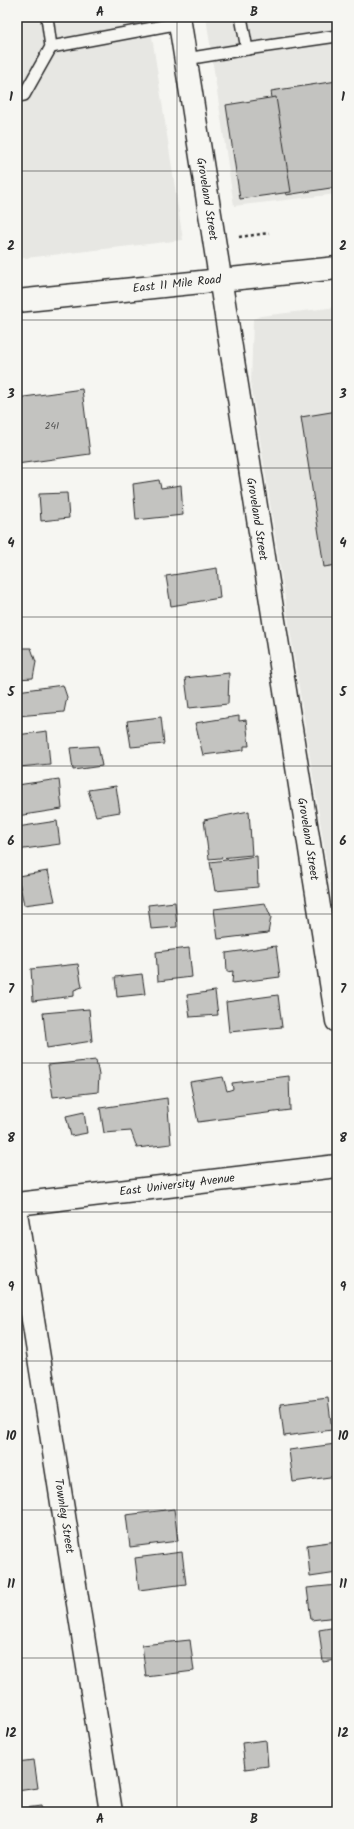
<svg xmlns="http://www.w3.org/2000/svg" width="354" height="1829" viewBox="0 0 354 1829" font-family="Kalam,sans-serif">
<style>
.built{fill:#e7e7e3}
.building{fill:#c3c3c0;stroke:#2b2b2b}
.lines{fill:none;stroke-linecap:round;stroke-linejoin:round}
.lane-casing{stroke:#2b2b2b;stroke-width:14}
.street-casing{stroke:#2b2b2b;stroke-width:25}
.secondary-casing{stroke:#2b2b2b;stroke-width:25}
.path{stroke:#2b2b2b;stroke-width:2.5;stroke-dasharray:3 3;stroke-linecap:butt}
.lane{stroke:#f6f6f2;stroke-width:11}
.street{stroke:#f6f6f2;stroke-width:22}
.secondary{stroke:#f6f6f2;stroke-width:22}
.grid{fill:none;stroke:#2b2b2b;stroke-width:1;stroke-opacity:0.55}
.labels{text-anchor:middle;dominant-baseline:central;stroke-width:3;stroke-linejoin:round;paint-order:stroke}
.number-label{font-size:10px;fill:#515150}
.street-label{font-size:12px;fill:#2b2b2b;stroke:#f6f6f2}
.neatline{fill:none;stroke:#2b2b2b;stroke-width:1.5}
.grid-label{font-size:13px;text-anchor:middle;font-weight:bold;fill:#2b2b2b}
</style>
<rect width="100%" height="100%" fill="#f6f6f2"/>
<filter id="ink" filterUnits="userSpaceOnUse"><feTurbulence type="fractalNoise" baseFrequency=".025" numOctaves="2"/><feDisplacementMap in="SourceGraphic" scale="8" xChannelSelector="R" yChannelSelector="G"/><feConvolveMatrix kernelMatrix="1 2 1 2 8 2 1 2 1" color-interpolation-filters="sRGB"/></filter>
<g filter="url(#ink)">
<g class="built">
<polygon points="17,17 149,17 183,240 17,259"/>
<polygon points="206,17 337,17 337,194 234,206"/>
<polygon points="337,307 337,929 251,383 253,319 261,316"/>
</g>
<g class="building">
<polygon points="337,81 337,187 286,195 271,91"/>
<polygon points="276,97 291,192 240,199 226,105"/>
<polygon points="82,389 90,454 17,464 17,398"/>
<polygon points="337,411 337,565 324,567 301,417"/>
<polygon points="159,480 161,488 181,485 183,515 136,520 133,484"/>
<polygon points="67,493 69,518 41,521 39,494"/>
<polygon points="217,568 220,598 171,606 166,576"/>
<polygon points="17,648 31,648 36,662 33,678 17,679"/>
<polygon points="229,673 228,704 189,708 185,678"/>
<polygon points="63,685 67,697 64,712 17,716 17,691"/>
<polygon points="239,716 239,721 246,720 249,746 244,746 244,750 203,755 195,723"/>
<polygon points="161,717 164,744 131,747 127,721"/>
<polygon points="47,731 50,764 19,767 17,735"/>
<polygon points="98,746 102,766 73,770 70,748"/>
<polygon points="59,779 62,809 17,816 17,785"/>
<polygon points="116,786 120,812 96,816 88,790"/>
<polygon points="249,811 252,855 209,859 204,820"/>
<polygon points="57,821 60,844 17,850 17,827"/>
<polygon points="257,856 258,887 215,891 210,862"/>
<polygon points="48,871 55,901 24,905 18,876"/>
<polygon points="175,902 177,927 151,929 148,905"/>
<polygon points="265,903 271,917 268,933 218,939 214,909"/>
<polygon points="276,946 280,977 232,983 233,971 227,972 226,953"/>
<polygon points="189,948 192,977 158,981 156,952"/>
<polygon points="78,964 82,987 74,990 74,996 33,1001 31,969"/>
<polygon points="142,974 145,994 117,997 115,977"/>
<polygon points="215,991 218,1015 190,1017 187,995"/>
<polygon points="278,995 282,1027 229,1032 226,1002"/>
<polygon points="89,1009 92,1041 47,1048 43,1013"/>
<polygon points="96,1060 99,1075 98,1092 53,1097 48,1065"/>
<polygon points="289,1076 290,1110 198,1122 190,1082 223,1077 227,1091 233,1089 232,1083"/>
<polygon points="167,1098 171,1144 137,1148 131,1131 104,1133 100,1108"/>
<polygon points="84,1112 87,1133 71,1136 66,1116"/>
<polygon points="328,1398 332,1430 284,1436 280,1404"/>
<polygon points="336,1444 337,1476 293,1482 289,1450"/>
<polygon points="174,1509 178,1541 130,1547 126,1515"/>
<polygon points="337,1541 337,1573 310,1577 307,1545"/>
<polygon points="182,1552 186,1584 139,1590 135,1558"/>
<polygon points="337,1585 337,1617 311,1620 307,1588"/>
<polygon points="337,1627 337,1660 323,1662 319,1630"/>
<polygon points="190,1640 194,1671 146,1677 142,1645"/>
<polygon points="266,1740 268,1766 245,1769 242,1743"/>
<polygon points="34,1760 38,1788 17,1791 17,1762"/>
<polygon points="41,1806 42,1812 17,1812 17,1809"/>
</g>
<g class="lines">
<defs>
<g id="lane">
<polyline points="51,47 180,23"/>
<polyline points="247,49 337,36"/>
<polyline points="186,59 247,49 241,17"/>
<polyline points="17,96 24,95 51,47 47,17"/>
</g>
<g id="street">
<polyline points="179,17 337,1021"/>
<polyline points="17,1204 337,1166"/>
<polyline points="17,1219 111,1812"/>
</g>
<polyline id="secondary" points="17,301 337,268"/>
</defs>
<use href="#lane" class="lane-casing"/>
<use href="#street" class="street-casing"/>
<use href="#secondary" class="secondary-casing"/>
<polyline class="path" points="239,237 269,233"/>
<use href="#lane" class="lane"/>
<use href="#street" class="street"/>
<use href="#secondary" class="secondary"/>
</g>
</g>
<path class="grid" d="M 177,17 L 177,1812M 17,171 L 337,171M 17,320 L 337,320M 17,468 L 337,468M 17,617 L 337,617M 17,766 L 337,766M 17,914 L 337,914M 17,1063 L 337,1063M 17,1212 L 337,1212M 17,1361 L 337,1361M 17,1510 L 337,1510M 17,1658 L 337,1658"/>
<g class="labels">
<g class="number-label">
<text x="52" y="426">241</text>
</g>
<g class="street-label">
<text transform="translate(207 199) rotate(81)">Groveland Street</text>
<text transform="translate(177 284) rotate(-6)">East 11 Mile Road</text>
<text transform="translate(257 519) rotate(81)">Groveland Street</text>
<text transform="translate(308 839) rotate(81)">Groveland Street</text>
<text transform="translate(177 1185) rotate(-7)">East University Avenue</text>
<text transform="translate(64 1516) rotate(81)">Townley Street</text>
</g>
</g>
<rect width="354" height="1829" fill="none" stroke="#f6f6f2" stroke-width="44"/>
<rect x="22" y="22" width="310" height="1785" class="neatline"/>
<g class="grid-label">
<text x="100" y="16">A</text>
<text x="254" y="16">B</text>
<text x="11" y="101">1</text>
<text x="343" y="101">1</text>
<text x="11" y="250">2</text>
<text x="343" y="250">2</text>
<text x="11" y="398">3</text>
<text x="343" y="398">3</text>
<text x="11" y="547">4</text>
<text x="343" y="547">4</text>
<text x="11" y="696">5</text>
<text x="343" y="696">5</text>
<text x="11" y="845">6</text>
<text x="343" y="845">6</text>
<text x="11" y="993">7</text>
<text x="343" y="993">7</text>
<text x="11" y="1142">8</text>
<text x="343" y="1142">8</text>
<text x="11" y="1291">9</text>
<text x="343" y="1291">9</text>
<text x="11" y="1440">10</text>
<text x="343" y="1440">10</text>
<text x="11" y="1588">11</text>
<text x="343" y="1588">11</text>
<text x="11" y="1737">12</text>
<text x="343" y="1737">12</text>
<text x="100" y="1823">A</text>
<text x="254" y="1823">B</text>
</g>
</svg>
